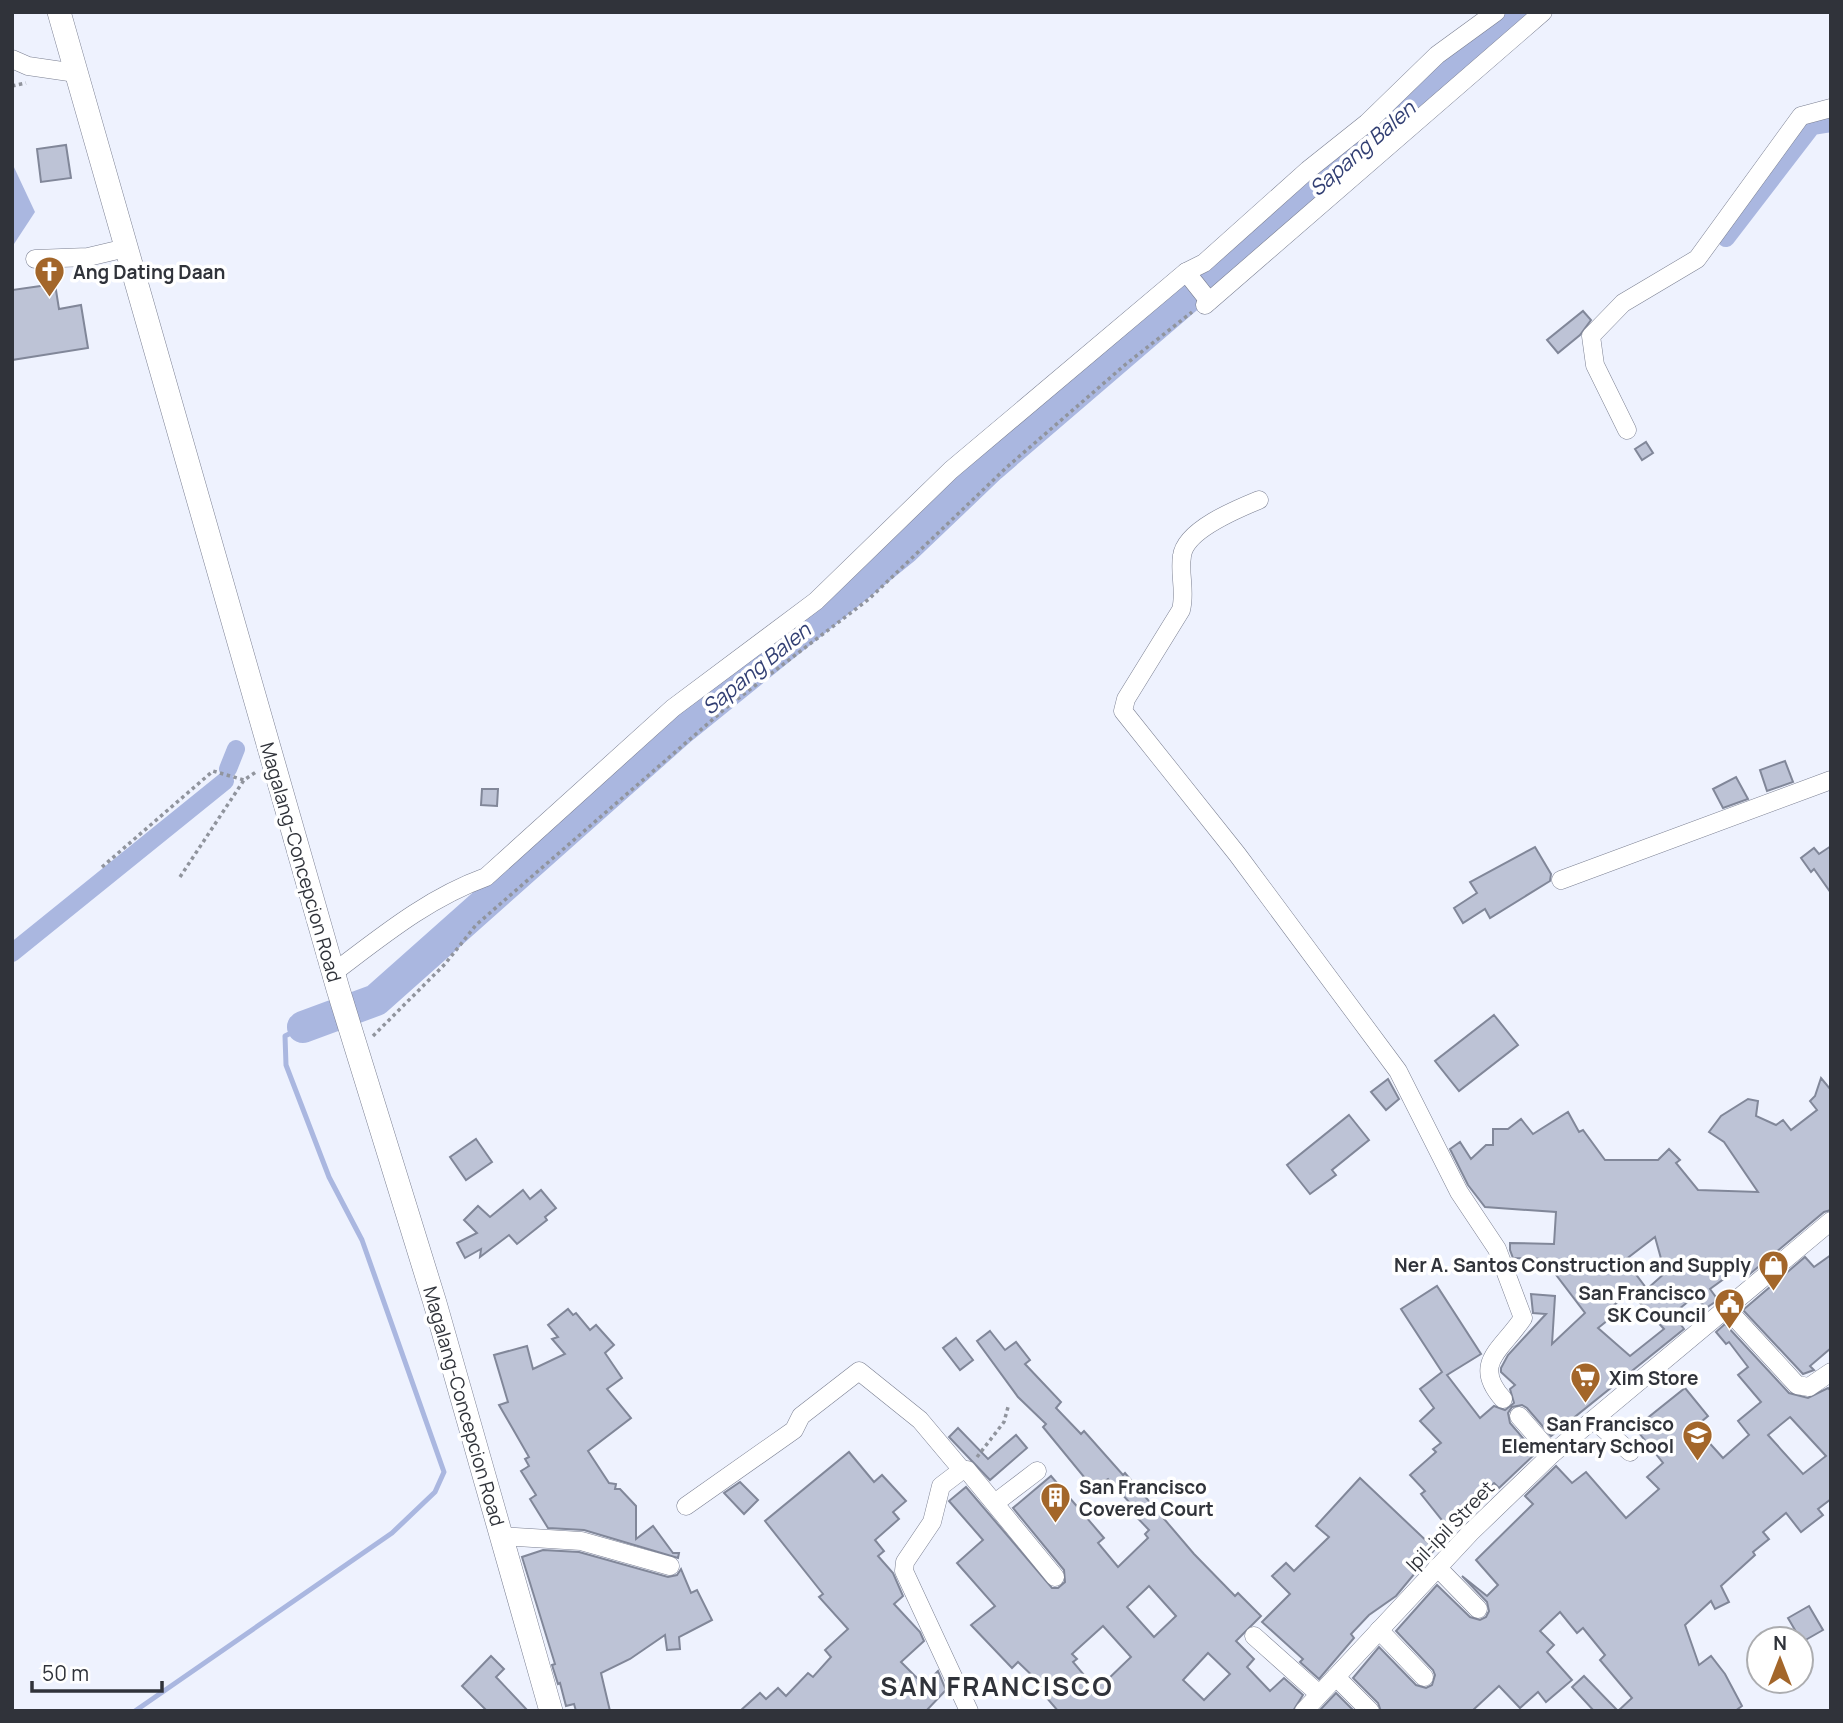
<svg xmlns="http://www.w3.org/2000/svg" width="1843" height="1723" viewBox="0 0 1843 1723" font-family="Manrope,sans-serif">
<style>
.water{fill:#aab7e0}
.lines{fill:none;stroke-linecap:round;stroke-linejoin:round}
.stream{stroke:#aab7e0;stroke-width:5}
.canal{stroke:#aab7e0;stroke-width:18}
.river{stroke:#aab7e0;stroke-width:32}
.building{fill:#bdc3d6;stroke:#818799;stroke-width:2;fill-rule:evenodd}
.minor-casing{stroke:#7a7f91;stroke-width:19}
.major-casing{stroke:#7a7f91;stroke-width:24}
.path{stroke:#90949d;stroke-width:3.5;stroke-dasharray:3.5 3.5;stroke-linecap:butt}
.minor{stroke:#fff;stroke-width:18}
.major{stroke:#fff;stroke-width:23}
.labels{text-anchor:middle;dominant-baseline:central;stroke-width:7;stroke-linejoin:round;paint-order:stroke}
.poi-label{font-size:19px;font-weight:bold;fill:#30333a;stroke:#fff;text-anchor:start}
.street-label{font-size:19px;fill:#30333a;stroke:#fff}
.water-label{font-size:21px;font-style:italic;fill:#323f73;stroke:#fff}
.district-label{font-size:26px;font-weight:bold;letter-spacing:2px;fill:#30333a;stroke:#fff}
</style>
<rect width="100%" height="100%" fill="#eef2fe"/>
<polygon class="water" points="12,163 35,212 12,247"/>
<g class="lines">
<polyline class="stream" points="135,1711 392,1533 435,1492 444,1472 362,1240 329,1177 286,1065 285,1036 303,1027"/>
<g class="canal">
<polyline points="1726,238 1812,126 1831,123"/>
<polyline points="228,769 236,749"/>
<polyline points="12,953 225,781"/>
</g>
<g class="river">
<polyline points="1203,284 1521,12"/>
<polyline points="303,1027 376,1000 681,729 905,548 991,466 1197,289"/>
</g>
</g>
<g class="building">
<polygon points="66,145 71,178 41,182 37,149"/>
<polygon points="55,284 59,309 81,305 88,348 12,360 12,290"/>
<polygon points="1583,311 1591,320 1580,335 1558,353 1547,340"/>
<polygon points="1646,442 1653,453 1642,460 1635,449"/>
<polygon points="1785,761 1793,782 1767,791 1760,770"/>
<polygon points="1736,777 1748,799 1723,808 1713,789"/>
<polygon points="482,789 498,789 497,806 481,805"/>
<polygon points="1831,846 1831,893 1814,869 1811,872 1801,858 1814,848 1819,854"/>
<polygon points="1535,847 1551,874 1550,881 1490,918 1485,909 1463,923 1454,908 1477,893 1470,882"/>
<polygon points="1494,1015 1518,1045 1459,1091 1435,1061"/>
<path d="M 1821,1078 L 1831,1090 L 1831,1210 L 1824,1212 L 1745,1278 L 1739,1268 L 1710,1289 L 1718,1300 L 1706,1308 L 1695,1296 L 1673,1314 L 1684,1329 L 1551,1436 L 1527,1408 L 1522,1405 L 1512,1407 L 1508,1413 L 1510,1423 L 1536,1453 L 1499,1488 L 1494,1483 L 1473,1500 L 1464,1510 L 1467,1513 L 1449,1529 L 1421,1494 L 1425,1491 L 1410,1475 L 1436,1452 L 1433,1449 L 1441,1443 L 1420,1421 L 1434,1408 L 1420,1389 L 1442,1372 L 1401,1309 L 1437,1286 L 1481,1354 L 1447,1375 L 1480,1418 L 1494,1406 L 1505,1410 L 1514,1403 L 1510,1389 L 1515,1385 L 1501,1372 L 1501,1368 L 1508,1355 L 1546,1314 L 1533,1313 L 1531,1294 L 1555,1296 L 1552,1344 L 1585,1313 L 1544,1259 L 1513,1258 L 1510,1250 L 1510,1243 L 1554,1244 L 1556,1212 L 1485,1207 L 1468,1185 L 1450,1149 L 1460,1142 L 1471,1159 L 1486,1145 L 1493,1145 L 1493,1129 L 1508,1129 L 1521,1119 L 1533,1134 L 1568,1112 L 1579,1132 L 1583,1130 L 1605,1160 L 1658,1160 L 1669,1149 L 1680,1160 L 1676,1163 L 1698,1190 L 1758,1192 L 1724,1142 L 1709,1132 L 1721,1116 L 1748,1099 L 1758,1101 L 1756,1116 L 1776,1125 L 1783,1120 L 1791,1130 L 1817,1110 L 1810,1101 L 1815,1096 ZM 1655,1237 L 1665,1273 L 1647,1289 L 1625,1260 ZM 1630,1292 L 1664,1329 L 1630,1356 L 1598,1328 L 1613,1316 L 1608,1310 Z"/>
<polygon points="1388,1079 1399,1099 1386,1110 1371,1092"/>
<polygon points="1349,1115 1369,1140 1332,1170 1336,1175 1310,1194 1287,1165"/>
<polygon points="476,1139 492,1162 466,1180 450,1157"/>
<polygon points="523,1190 530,1199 541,1190 556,1208 545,1217 547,1220 517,1244 509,1235 480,1257 481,1249 465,1258 457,1243 477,1233 464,1220 478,1206 490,1217"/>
<polygon points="1831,1255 1831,1348 1810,1366 1814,1370 1803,1374 1743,1310 1805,1257 1814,1267"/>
<polygon points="568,1309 573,1315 576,1313 590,1330 596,1325 614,1345 605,1353 622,1378 607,1389 631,1418 588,1451 609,1483 616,1484 615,1489 620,1489 636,1506 636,1539 653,1526 673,1553 679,1553 678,1558 584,1530 548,1528 530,1499 536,1495 521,1471 529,1466 525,1459 529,1457 499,1405 508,1402 494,1355 527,1346 533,1369 565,1354 552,1339 558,1337 548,1325"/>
<path d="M 1725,1324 L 1789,1393 L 1808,1398 L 1828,1388 L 1831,1391 L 1831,1499 L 1818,1509 L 1823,1515 L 1801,1532 L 1786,1513 L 1763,1532 L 1769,1539 L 1753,1552 L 1755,1555 L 1721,1586 L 1729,1602 L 1715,1609 L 1711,1601 L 1685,1625 L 1699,1665 L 1711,1656 L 1725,1674 L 1742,1706 L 1735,1711 L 1618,1711 L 1632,1698 L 1600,1660 L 1605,1655 L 1583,1628 L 1577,1633 L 1560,1612 L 1540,1631 L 1554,1645 L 1547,1652 L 1572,1680 L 1546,1702 L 1538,1692 L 1520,1708 L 1499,1686 L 1472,1711 L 1381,1711 L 1378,1703 L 1353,1678 L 1379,1647 L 1416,1685 L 1426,1688 L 1432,1685 L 1435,1675 L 1433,1670 L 1396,1631 L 1437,1585 L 1470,1617 L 1480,1620 L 1486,1617 L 1489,1611 L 1487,1602 L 1462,1576 L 1487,1596 L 1498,1585 L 1476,1560 L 1533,1504 L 1525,1496 L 1556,1466 L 1572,1483 L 1586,1472 L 1626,1518 L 1659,1489 L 1647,1477 L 1663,1463 L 1635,1428 L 1685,1388 L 1708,1416 L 1695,1427 L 1723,1458 L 1749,1435 L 1738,1421 L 1761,1402 L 1738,1375 L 1748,1367 L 1729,1342 L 1726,1344 L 1716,1332 ZM 1790,1417 L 1826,1456 L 1803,1474 L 1768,1435 Z"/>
<path d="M 990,1331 L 1005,1350 L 1016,1342 L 1030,1360 L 1025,1364 L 1061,1402 L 1056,1408 L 1081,1434 L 1084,1431 L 1123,1475 L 1125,1473 L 1194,1554 L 1235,1596 L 1238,1593 L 1261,1616 L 1236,1641 L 1254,1659 L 1247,1667 L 1270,1691 L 1284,1678 L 1303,1695 L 1293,1711 L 1058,1711 L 1046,1697 L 1041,1684 L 1018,1662 L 1012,1668 L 971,1625 L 995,1606 L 957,1563 L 983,1540 L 949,1501 L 966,1487 L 1052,1588 L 1058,1588 L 1065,1582 L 1064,1570 L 1013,1508 L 1051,1476 L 1104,1538 L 1098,1543 L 1118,1567 L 1148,1538 L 1145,1534 L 1149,1530 L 1128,1508 L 1132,1505 L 1108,1479 L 1093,1488 L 1043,1427 L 1046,1424 L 1018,1397 L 977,1341 ZM 1149,1586 L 1176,1616 L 1154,1637 L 1127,1607 ZM 1103,1626 L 1131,1657 L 1105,1682 L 1102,1679 L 1094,1687 L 1073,1662 L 1077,1659 L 1072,1654 ZM 1208,1653 L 1230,1674 L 1204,1700 L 1183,1680 Z"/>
<polygon points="956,1338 973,1360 960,1370 943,1348"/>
<polygon points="958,1428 988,1459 1016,1435 1027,1448 990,1480 949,1437"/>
<polygon points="849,1452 874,1482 882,1475 906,1501 893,1512 899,1519 875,1540 884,1551 878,1556 893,1573 903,1596 894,1604 920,1632 924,1641 901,1662 924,1685 938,1671 946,1690 926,1711 740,1711 760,1693 766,1699 778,1688 786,1696 808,1673 813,1677 831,1657 825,1650 848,1629 819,1597 823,1594 765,1521"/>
<polygon points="1360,1478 1435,1549 1396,1596 1369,1615 1351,1634 1354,1638 1319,1679 1300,1662 1303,1659 1262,1622 1290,1594 1272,1576 1286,1563 1294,1571 1329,1537 1316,1526"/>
<polygon points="740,1482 758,1500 744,1514 724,1493"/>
<polygon points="543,1550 579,1552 668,1577 677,1575 681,1569 691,1593 697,1590 712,1620 679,1637 680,1649 667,1650 665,1635 630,1659 601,1673 610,1711 576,1711 574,1704 566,1706 560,1683 558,1684 552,1665 555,1664 522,1557"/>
<polygon points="1809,1606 1823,1630 1802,1642 1788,1618"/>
<polygon points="491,1656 504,1669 496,1677 528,1711 487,1711 462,1686"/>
<polygon points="1584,1676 1618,1711 1594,1711 1572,1687"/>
<polygon points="1336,1693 1354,1711 1320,1710"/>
</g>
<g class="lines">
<defs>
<g id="minor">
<polyline points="12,59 28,66 76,73"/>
<polyline points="35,259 88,257 126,248"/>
<polyline points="1186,272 1209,301"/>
<polyline points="1205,305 1543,12"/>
<polyline points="1627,430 1595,365 1591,336 1623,303 1697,259 1801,116 1831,108"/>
<path d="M 1259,500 C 1237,509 1185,530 1182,556 C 1179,575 1186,591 1181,610 L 1126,699 L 1123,711 L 1237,854 L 1398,1071 L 1459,1192 L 1497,1249 L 1523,1318 C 1502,1350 1471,1363 1503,1399"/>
<polyline points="1561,880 1831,780"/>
<path d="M 333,973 C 382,936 428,898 486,877 L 673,708 L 816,601 L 951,470 L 1186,272 L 1204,263 L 1308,170 L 1367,123 L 1437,55 L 1496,12"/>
<polyline points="1726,1308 1797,1385 1809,1387 1831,1372"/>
<polyline points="1519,1416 1552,1454"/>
<polyline points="1594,1420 1630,1452"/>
<polyline points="995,1503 1037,1471"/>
<polyline points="686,1506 794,1430 801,1416 859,1371 920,1420 962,1470"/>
<polyline points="501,1536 581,1541 670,1566"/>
<polyline points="1437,1567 1478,1609"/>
<polyline points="1379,1630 1424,1677"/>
<polyline points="1254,1636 1319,1694"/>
<polyline points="1336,1677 1370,1711"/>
<polyline points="969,1711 904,1571 905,1562 932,1522 941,1486 962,1470 967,1470 1055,1577"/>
<polyline points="1304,1711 1470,1533 1552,1454 1831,1221"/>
</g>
<polyline id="major" points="59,12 338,989 435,1303 551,1711"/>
</defs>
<use href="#minor" class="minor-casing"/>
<use href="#major" class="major-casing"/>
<g class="path">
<polyline points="12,86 26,83"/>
<polyline points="102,867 213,771 244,780"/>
<polyline points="180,877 244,780 256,772"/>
<polyline points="373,1036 445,964 476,925 727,707 869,599 1007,467 1126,364 1192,312"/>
<polyline points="977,1457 1004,1422 1008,1407"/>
</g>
<use href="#minor" class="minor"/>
<use href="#major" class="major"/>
</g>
<defs>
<symbol id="church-pin" viewBox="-11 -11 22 30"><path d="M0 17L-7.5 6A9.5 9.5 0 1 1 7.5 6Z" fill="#a3662a" stroke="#fff"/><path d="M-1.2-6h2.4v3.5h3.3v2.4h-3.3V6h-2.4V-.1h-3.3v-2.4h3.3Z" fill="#fff"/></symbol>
<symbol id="shop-pin" viewBox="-11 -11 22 30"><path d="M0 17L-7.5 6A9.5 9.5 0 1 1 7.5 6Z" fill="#a3662a" stroke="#fff"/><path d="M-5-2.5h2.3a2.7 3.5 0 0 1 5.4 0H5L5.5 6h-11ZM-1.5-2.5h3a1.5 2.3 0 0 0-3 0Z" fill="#fff"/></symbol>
<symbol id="civic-pin" viewBox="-11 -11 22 30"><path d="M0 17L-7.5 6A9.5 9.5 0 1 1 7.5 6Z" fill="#a3662a" stroke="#fff"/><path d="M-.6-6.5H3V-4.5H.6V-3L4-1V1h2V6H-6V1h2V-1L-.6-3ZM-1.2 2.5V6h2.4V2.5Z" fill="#fff"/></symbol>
<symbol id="supermarket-pin" viewBox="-11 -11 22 30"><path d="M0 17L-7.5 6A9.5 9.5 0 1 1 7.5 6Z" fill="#a3662a" stroke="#fff"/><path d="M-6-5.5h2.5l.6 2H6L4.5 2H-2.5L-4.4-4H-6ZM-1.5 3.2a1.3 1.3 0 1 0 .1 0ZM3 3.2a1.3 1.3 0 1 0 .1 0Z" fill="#fff"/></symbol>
<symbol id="school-pin" viewBox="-11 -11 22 30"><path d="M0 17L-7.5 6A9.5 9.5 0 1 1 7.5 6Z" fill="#a3662a" stroke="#fff"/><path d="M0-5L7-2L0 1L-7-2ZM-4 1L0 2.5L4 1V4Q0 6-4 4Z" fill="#fff"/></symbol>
<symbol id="building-pin" viewBox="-11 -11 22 30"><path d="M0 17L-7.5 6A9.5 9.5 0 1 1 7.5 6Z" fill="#a3662a" stroke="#fff"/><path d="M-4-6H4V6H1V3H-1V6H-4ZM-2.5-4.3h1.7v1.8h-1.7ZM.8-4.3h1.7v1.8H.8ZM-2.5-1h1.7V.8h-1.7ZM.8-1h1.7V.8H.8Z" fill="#fff"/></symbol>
</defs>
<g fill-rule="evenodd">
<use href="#church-pin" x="32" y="254" width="35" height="47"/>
<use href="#shop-pin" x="1756" y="1248" width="35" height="47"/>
<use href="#civic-pin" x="1712" y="1286" width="35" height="47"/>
<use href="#supermarket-pin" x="1568" y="1360" width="35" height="47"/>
<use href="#school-pin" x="1680" y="1418" width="35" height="47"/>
<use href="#building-pin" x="1038" y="1480" width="35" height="47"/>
</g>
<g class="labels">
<g class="poi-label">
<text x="73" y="272">Ang Dating Daan</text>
<text x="1751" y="1265" text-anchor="end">Ner A. Santos Construction and Supply</text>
<text x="1706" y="1293" text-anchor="end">San Francisco<tspan x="1706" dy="22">SK Council</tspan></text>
<text x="1609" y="1378">Xim Store</text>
<text x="1674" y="1424" text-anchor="end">San Francisco<tspan x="1674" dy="22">Elementary School</tspan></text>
<text x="1079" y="1487">San Francisco<tspan x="1079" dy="22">Covered Court</tspan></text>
</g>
<g class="street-label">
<text transform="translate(301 862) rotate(74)">Magalang-Concepcion Road</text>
<text transform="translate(464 1406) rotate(74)">Magalang-Concepcion Road</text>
<text transform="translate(1450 1526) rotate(-46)">Ipil-ipil Street</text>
</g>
<g class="water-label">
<text transform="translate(1362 148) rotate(-41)">Sapang Balen</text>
<text transform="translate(756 668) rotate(-39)">Sapang Balen</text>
</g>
<g class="district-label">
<text x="997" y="1686">SAN FRANCISCO</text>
</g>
</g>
<rect width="1843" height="1723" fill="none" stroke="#30333a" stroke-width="28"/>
<g transform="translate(1780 1660)"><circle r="33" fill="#ffffff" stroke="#acadb0" stroke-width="2"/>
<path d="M0-5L12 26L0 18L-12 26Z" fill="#a3662a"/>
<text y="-10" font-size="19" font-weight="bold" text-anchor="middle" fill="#30333a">N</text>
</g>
<path d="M32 1681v10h130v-10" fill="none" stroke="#30333a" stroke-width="3.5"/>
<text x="42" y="1681" font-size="21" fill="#30333a" stroke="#ffffff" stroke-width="5" paint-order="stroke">50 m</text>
</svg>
